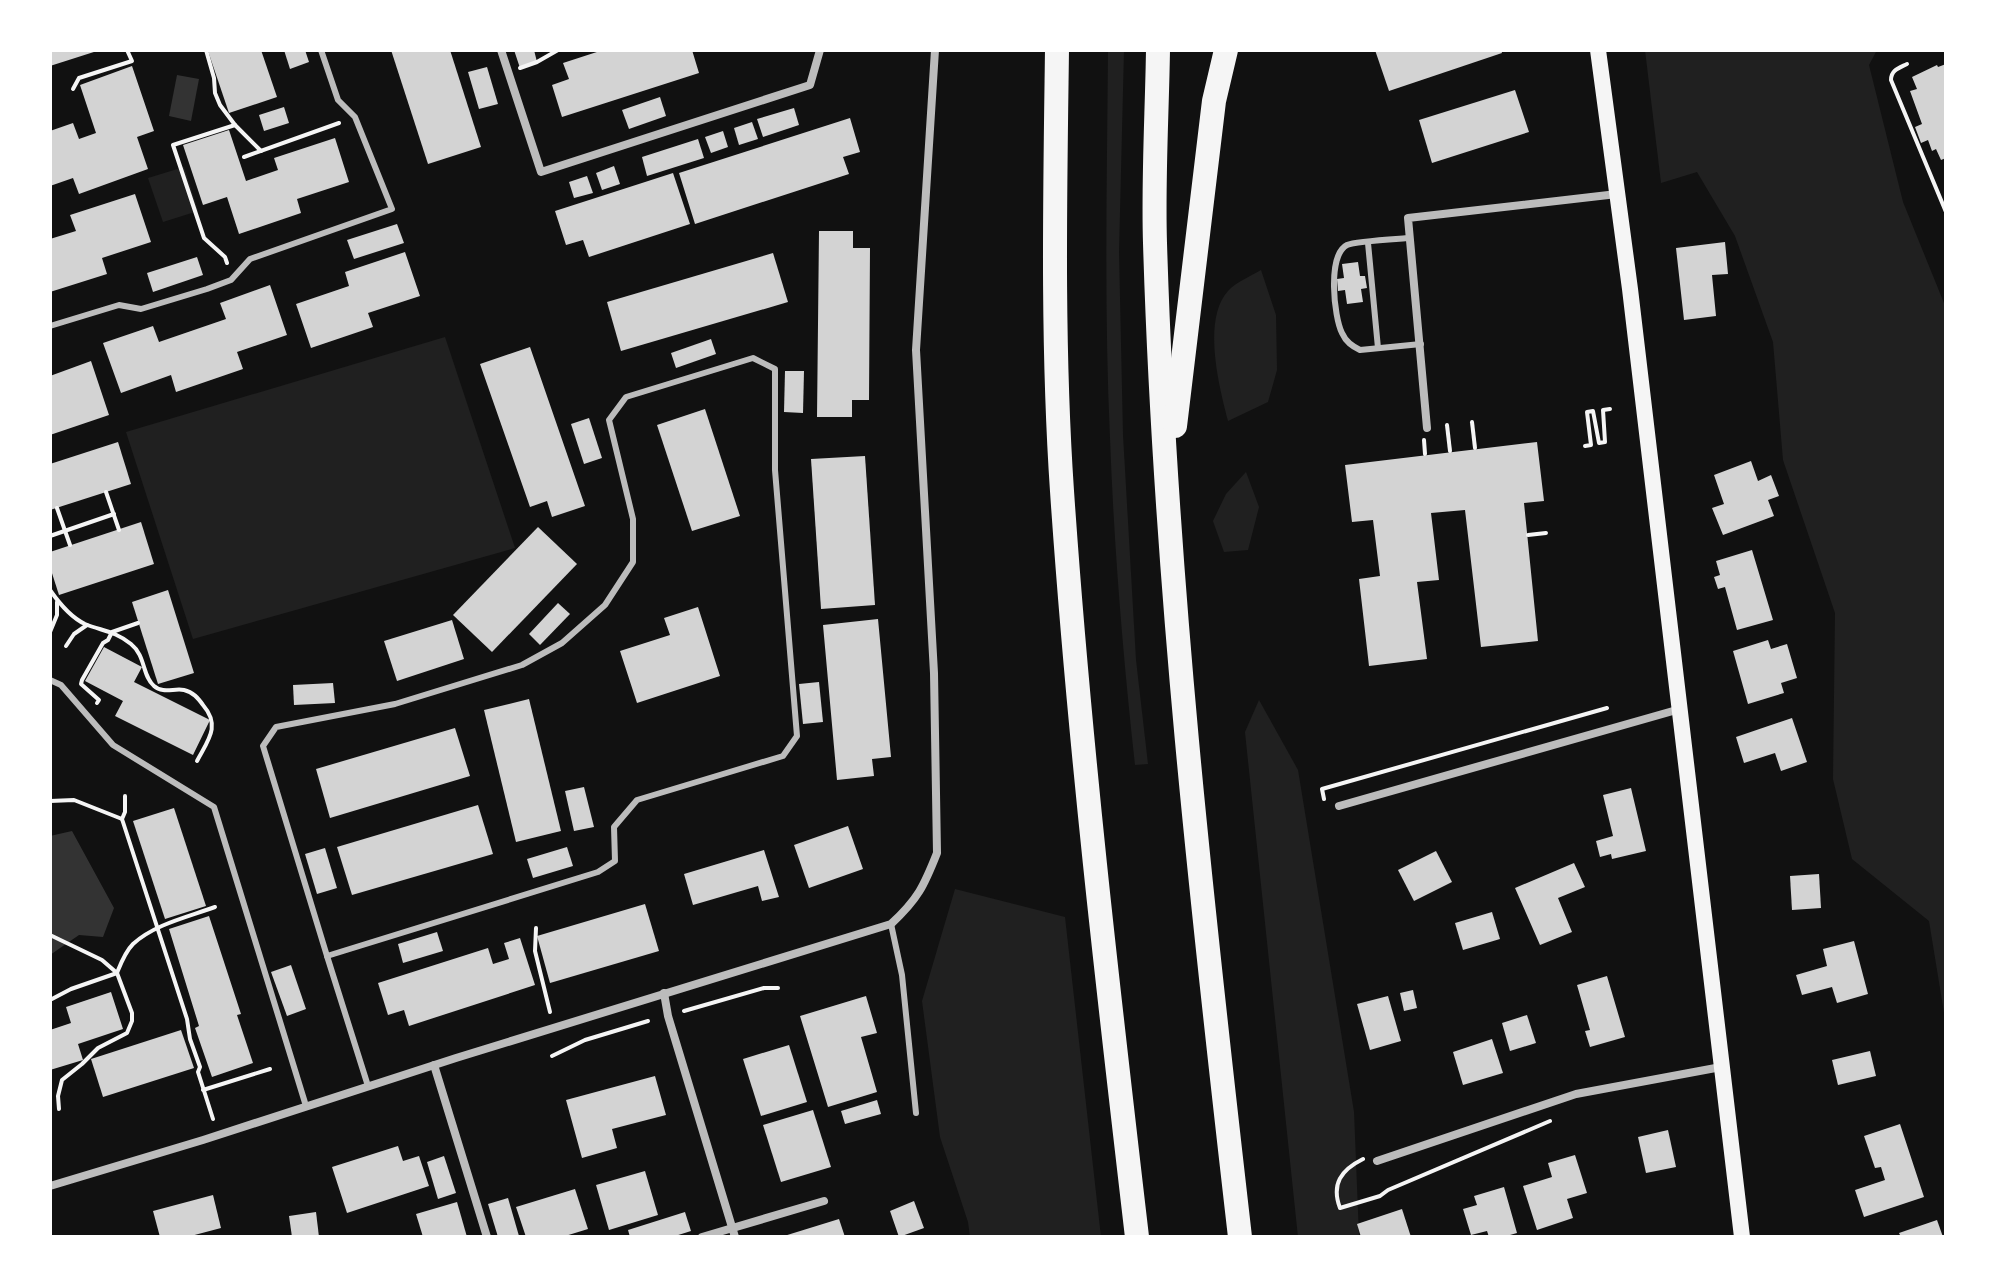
<svg xmlns="http://www.w3.org/2000/svg" width="1996" height="1287" viewBox="0 0 1996 1287" font-family="Ubuntu,sans-serif">
<style>
.green{fill:#202020}
.water{fill:#333}
.building{fill:#d3d3d3}
.lines{fill:none;stroke-linecap:round;stroke-linejoin:round}
.path{stroke:#f5f5f5;stroke-width:4}
.service{stroke:#bcbcbc;stroke-width:6}
.minor{stroke:#bcbcbc;stroke-width:8}
.secondary{stroke:#f5f5f5;stroke-width:16}
.motorway{stroke:#f5f5f5;stroke-width:24}
</style>
<rect width="100%" height="100%" fill="#111"/>
<g class="green">
<path d="M 1108,50 L 1124,50 L 1119,252 L 1123,435 L 1136,660 L 1148,764 L 1135,765 C 1123,657 1114,547 1110,438 C 1104,309 1107,179 1108,50 Z"/>
<polygon points="1645,50 1877,50 1869,65 1903,202 1946,308 1946,1025 1929,921 1852,859 1833,779 1835,613 1783,460 1773,342 1735,236 1697,172 1661,183"/>
<polygon points="184,167 198,211 163,222 148,178"/>
<path d="M 1261,270 L 1276,315 L 1277,370 L 1268,402 L 1228,421 C 1219,386 1202,320 1228,291 C 1236,282 1251,276 1261,270 Z"/>
<polygon points="445,337 515,548 193,639 126,432"/>
<polygon points="1246,472 1259,507 1248,550 1224,552 1213,521 1226,494"/>
<polygon points="1259,700 1298,770 1354,1112 1359,1237 1298,1237 1245,732"/>
<polygon points="955,889 1065,917 1101,1237 970,1237 968,1222 940,1137 922,1001"/>
</g>
<g class="water">
<polygon points="177,75 199,79 191,121 169,116"/>
<polygon points="72,831 114,908 103,937 79,935 50,955 50,836"/>
</g>
<g class="building">
<polygon points="50,50 97,50 97,51 50,66"/>
<polygon points="212,50 261,50 277,97 229,113 208,51"/>
<polygon points="284,50 305,50 309,62 290,69"/>
<polygon points="391,50 450,50 481,147 428,164"/>
<polygon points="514,50 534,50 537,62 520,68"/>
<polygon points="603,50 692,50 699,73 562,117 552,85 569,79 563,63"/>
<polygon points="1375,50 1501,50 1502,53 1389,91"/>
<polygon points="1946,64 1946,158 1941,160 1936,149 1932,151 1928,140 1921,143 1915,127 1922,124 1910,91 1917,89 1912,77 1937,65 1938,67"/>
<polygon points="132,66 154,131 137,137 148,169 79,194 73,178 50,186 50,131 73,123 79,139 96,133 80,85"/>
<polygon points="487,67 498,104 479,109 468,72"/>
<polygon points="1515,90 1529,132 1432,163 1419,120"/>
<polygon points="660,97 666,116 629,129 622,110"/>
<polygon points="284,107 289,123 264,131 259,115"/>
<polygon points="794,108 799,125 763,137 757,119"/>
<polygon points="850,118 860,152 843,157 849,174 695,224 679,173"/>
<polygon points="752,122 758,139 739,145 734,128"/>
<polygon points="229,130 246,181 278,170 274,158 335,138 349,182 297,199 301,213 239,234 227,197 203,205 183,145"/>
<polygon points="723,131 728,147 711,153 705,137"/>
<polygon points="698,139 704,158 647,176 642,157"/>
<polygon points="614,166 620,184 602,190 596,173"/>
<polygon points="673,173 690,224 589,257 583,240 566,245 555,211"/>
<polygon points="587,176 593,193 574,198 569,182"/>
<polygon points="135,194 151,242 102,258 107,274 50,292 50,239 76,231 70,215"/>
<polygon points="397,224 404,243 354,259 347,240"/>
<polygon points="819,231 853,231 853,248 870,248 869,400 852,400 852,417 817,417"/>
<polygon points="1725,242 1728,274 1712,275 1716,316 1684,320 1676,248"/>
<polygon points="405,252 420,296 368,313 373,327 311,348 296,304 349,286 345,272"/>
<polygon points="773,253 788,302 621,351 607,302"/>
<polygon points="197,257 203,275 153,292 147,273"/>
<polygon points="1358,262 1360,276 1365,276 1367,288 1361,289 1363,302 1347,304 1345,290 1338,291 1337,279 1344,278 1342,264"/>
<polygon points="270,285 287,335 237,352 243,369 176,392 171,375 121,393 103,343 153,326 159,342 226,319 220,303"/>
<polygon points="711,339 716,354 676,368 671,353"/>
<polygon points="530,347 585,506 552,517 547,501 530,507 480,364"/>
<polygon points="91,361 109,415 50,435 50,376"/>
<polygon points="785,371 804,371 803,413 784,412"/>
<polygon points="705,409 740,516 692,531 657,425"/>
<polygon points="589,418 602,458 584,464 571,424"/>
<polygon points="118,442 131,484 50,510 50,464"/>
<polygon points="1537,442 1544,501 1524,503 1538,641 1481,647 1465,510 1431,513 1439,580 1417,582 1427,659 1369,666 1359,579 1380,576 1373,520 1352,522 1345,465"/>
<polygon points="865,456 875,605 821,609 811,459"/>
<polygon points="1751,461 1758,481 1771,475 1779,496 1768,500 1774,516 1723,535 1712,508 1724,504 1714,475"/>
<polygon points="141,522 154,564 59,595 50,567 50,552"/>
<polygon points="538,527 577,564 492,652 453,615"/>
<polygon points="1752,550 1773,620 1737,630 1725,587 1718,589 1714,577 1720,575 1716,561"/>
<polygon points="168,590 194,673 158,684 132,602"/>
<polygon points="558,603 570,614 540,645 529,634"/>
<polygon points="698,607 720,676 637,703 620,651 670,635 664,618"/>
<polygon points="878,619 891,757 872,759 874,776 837,780 823,625"/>
<polygon points="452,620 464,659 397,681 384,641"/>
<polygon points="1768,640 1771,649 1787,644 1797,678 1781,683 1784,693 1748,704 1733,651"/>
<polygon points="104,647 142,667 134,682 210,720 193,755 115,716 123,701 85,681"/>
<polygon points="819,682 823,722 803,724 799,684"/>
<polygon points="333,683 335,703 294,705 293,685"/>
<polygon points="529,699 561,831 516,842 484,710"/>
<polygon points="1792,718 1807,762 1781,771 1775,753 1744,763 1736,737"/>
<polygon points="455,728 470,776 330,818 316,769"/>
<polygon points="584,787 594,827 574,831 565,791"/>
<polygon points="1631,788 1646,851 1612,859 1611,854 1600,857 1596,841 1613,836 1603,795"/>
<polygon points="478,805 493,854 352,895 337,847"/>
<polygon points="174,808 206,906 165,919 133,821"/>
<polygon points="848,826 863,869 809,888 794,845"/>
<polygon points="567,847 573,866 533,878 527,859"/>
<polygon points="325,848 337,888 317,894 305,854"/>
<polygon points="764,850 779,897 762,901 758,886 693,905 684,874"/>
<polygon points="1436,851 1452,882 1414,901 1398,870"/>
<polygon points="1574,863 1585,887 1558,898 1572,932 1540,945 1515,888"/>
<polygon points="1819,874 1821,908 1792,910 1790,876"/>
<polygon points="645,904 659,951 550,983 537,936"/>
<polygon points="1492,912 1500,939 1463,950 1455,923"/>
<polygon points="209,916 241,1014 237,1015 253,1063 212,1077 195,1028 199,1026 169,929"/>
<polygon points="437,932 443,951 403,963 398,944"/>
<polygon points="520,938 535,985 409,1026 404,1010 388,1015 378,983 488,948 493,964 509,959 504,943"/>
<polygon points="1854,941 1868,994 1837,1003 1832,987 1802,995 1796,975 1827,966 1823,949"/>
<polygon points="291,965 306,1009 287,1016 271,972"/>
<polygon points="1607,976 1625,1037 1590,1047 1585,1031 1590,1030 1577,985"/>
<polygon points="1413,990 1417,1008 1404,1011 1400,993"/>
<polygon points="111,992 123,1029 78,1044 83,1060 50,1070 50,1030 71,1023 66,1007"/>
<polygon points="866,996 877,1033 861,1037 877,1092 828,1107 800,1016"/>
<polygon points="1388,996 1401,1041 1370,1050 1357,1004"/>
<polygon points="1527,1015 1536,1043 1510,1051 1502,1023"/>
<polygon points="181,1030 194,1068 103,1097 91,1059"/>
<polygon points="1492,1039 1503,1073 1463,1085 1453,1052"/>
<polygon points="789,1045 807,1102 761,1116 743,1059"/>
<polygon points="1870,1051 1876,1076 1838,1085 1832,1060"/>
<polygon points="655,1076 666,1115 612,1129 617,1148 582,1158 566,1100"/>
<polygon points="877,1100 881,1114 845,1124 841,1111"/>
<polygon points="813,1110 831,1167 781,1182 763,1125"/>
<polygon points="1900,1124 1924,1197 1864,1217 1855,1190 1885,1180 1881,1167 1875,1168 1864,1136"/>
<polygon points="1668,1130 1676,1167 1646,1173 1638,1137"/>
<polygon points="398,1146 403,1161 419,1156 429,1186 347,1213 332,1167"/>
<polygon points="1575,1155 1587,1193 1567,1199 1573,1218 1537,1230 1523,1186 1552,1177 1548,1163"/>
<polygon points="444,1156 456,1193 438,1199 427,1162"/>
<polygon points="645,1171 658,1215 609,1230 596,1185"/>
<polygon points="1504,1187 1517,1233 1503,1237 1489,1237 1487,1231 1471,1235 1463,1209 1477,1205 1474,1196"/>
<polygon points="575,1189 588,1229 562,1237 526,1237 516,1207"/>
<polygon points="213,1195 221,1228 187,1237 160,1237 153,1211"/>
<polygon points="508,1198 519,1236 498,1237 488,1204"/>
<polygon points="914,1201 924,1228 899,1237 890,1211"/>
<polygon points="457,1202 467,1237 423,1237 416,1214"/>
<polygon points="1402,1209 1411,1237 1361,1237 1357,1224"/>
<polygon points="316,1212 319,1237 292,1237 289,1216"/>
<polygon points="685,1212 691,1231 672,1237 630,1237 628,1230"/>
<polygon points="839,1219 845,1237 784,1237 784,1236"/>
<polygon points="1937,1220 1943,1237 1901,1237 1899,1233"/>
</g>
<g class="lines">
<g class="path">
<polyline points="206,50 214,78 215,93 220,105 235,125 261,151"/>
<path d="M 1907,64 C 1899,68 1891,70 1891,80 L 1946,212"/>
<polyline points="520,68 537,62 558,50"/>
<polyline points="73,89 79,78 132,61 127,50"/>
<polyline points="244,157 339,123"/>
<polyline points="227,263 225,257 204,238 173,145 235,125"/>
<polyline points="1472,422 1475,448"/>
<polyline points="1447,425 1450,451"/>
<polyline points="1424,440 1425,454"/>
<polyline points="1585,446 1591,445 1587,412 1593,411 1599,443 1605,442 1603,410 1610,409"/>
<polyline points="106,492 119,530"/>
<polyline points="57,508 70,545"/>
<polyline points="1528,535 1546,533"/>
<polyline points="50,536 114,514"/>
<path d="M 50,590 C 59,603 70,617 85,624 C 102,631 115,631 131,644 C 146,656 142,676 154,686 C 163,694 174,688 184,690 C 193,692 198,698 203,705 C 221,726 208,740 197,761"/>
<polyline points="50,632 57,615 57,602"/>
<polyline points="66,646 74,634 87,625"/>
<polyline points="97,703 99,700 81,684 82,680 103,643 108,640 112,632 138,623"/>
<polyline points="125,796 125,812 122,819 187,1019 190,1039 200,1067 198,1072 213,1119"/>
<polyline points="1324,799 1322,789 1607,708"/>
<polyline points="50,801 74,800 122,819"/>
<polyline points="536,928 535,951 550,1012"/>
<polyline points="50,935 102,960 117,973 132,1013 132,1021 127,1033 98,1048 82,1064 62,1080 58,1096 59,1109"/>
<path d="M 50,1000 L 71,989 L 117,973 C 121,963 125,952 133,944 C 155,924 188,917 215,907"/>
<polyline points="684,1011 764,988 778,988"/>
<polyline points="552,1056 585,1040 648,1021"/>
<polyline points="203,1090 270,1069"/>
<path d="M 1363,1159 C 1341,1170 1331,1184 1340,1208 L 1380,1196 L 1388,1190 L 1550,1121"/>
</g>
<g class="service">
<path d="M 1409,238 C 1397,239 1356,241 1347,245 C 1327,255 1334,317 1342,333 C 1346,342 1352,346 1360,350 L 1421,344"/>
<polyline points="1368,243 1378,348"/>
<polyline points="50,326 119,305 141,309 207,289 231,280 250,259 392,209 355,117 338,100 321,50"/>
<polygon points="753,358 775,369 775,470 797,736 783,756 637,800 614,827 615,861 598,872 327,956 263,746 276,727 395,704 522,665 562,643 605,605 633,562 633,519 609,420 626,397"/>
<polyline points="50,680 61,685 113,745 214,807 306,1106"/>
<polyline points="891,924 902,975 916,1113"/>
<polyline points="327,956 368,1086"/>
</g>
<g class="minor">
<polyline points="501,50 541,172 810,85 820,50"/>
<polyline points="1427,428 1408,218 1617,194"/>
<polyline points="1339,806 1680,709"/>
<polyline points="664,993 668,1016 735,1237"/>
<polyline points="434,1065 487,1237"/>
<polyline points="1377,1161 1576,1094 1721,1067"/>
<path d="M 50,1186 L 203,1140 L 456,1058 L 891,924 C 918,899 924,886 937,853 L 934,673 L 916,350 L 935,50"/>
<polyline points="702,1237 824,1201"/>
</g>
<polyline class="secondary" points="1598,50 1630,289 1742,1237"/>
<g class="motorway">
<path d="M 1057,50 C 1055,197 1052,344 1062,491 C 1079,740 1108,989 1137,1237"/>
<path d="M 1158,50 C 1157,114 1153,179 1155,243 C 1165,576 1202,907 1240,1237"/>
<polyline points="1175,426 1214,101 1226,50"/>
</g>
</g>
<rect width="1996" height="1287" fill="none" stroke="#ffffff" stroke-width="104"/>
</svg>
